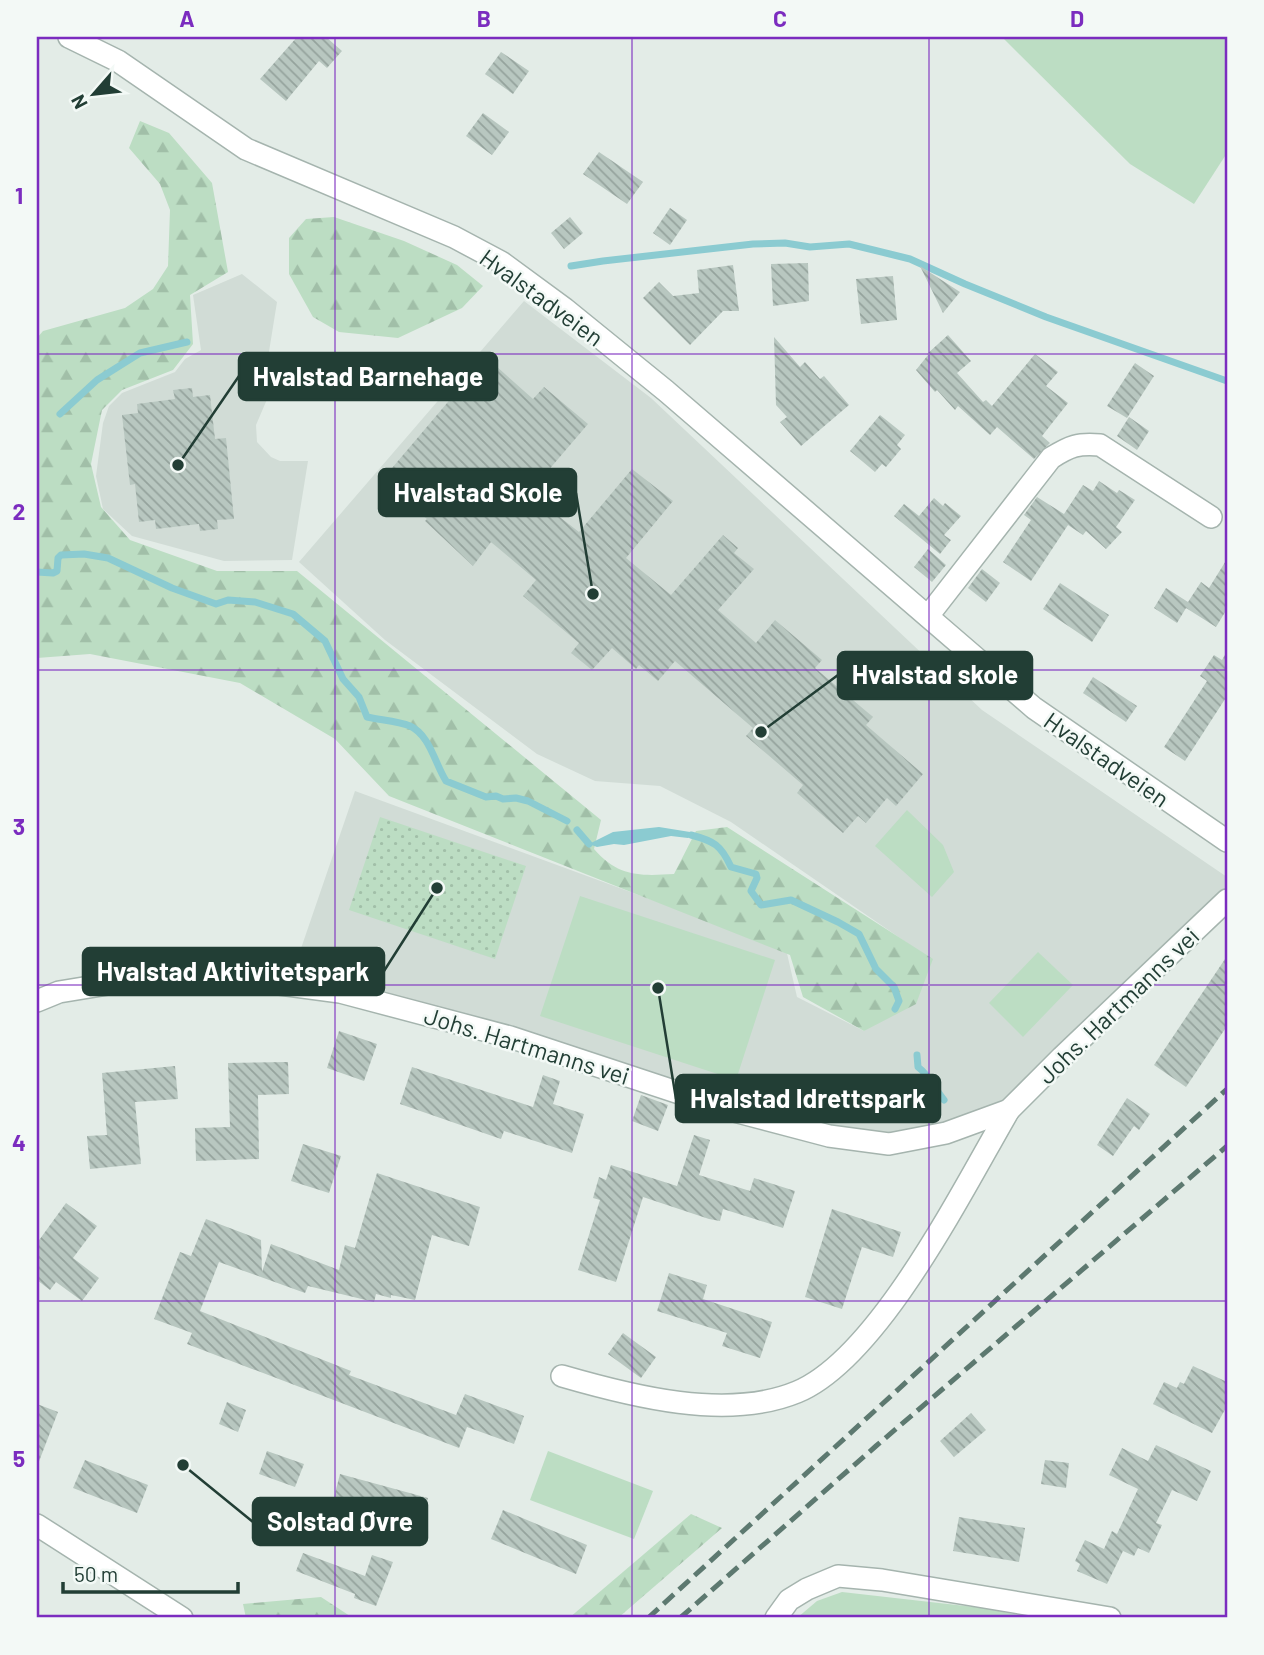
<svg xmlns="http://www.w3.org/2000/svg" width="1264" height="1655" viewBox="0 0 1264 1655" font-family="Barlow,sans-serif">
<style>
.built{fill:#d1dcd6}
.green{fill:#bcddc3}
.forest{fill:url(#forest-firs)}
.park{fill:url(#park-dots)}
.water{fill:#8bcbd1}
.lines{fill:none;stroke-linecap:round;stroke-linejoin:round}
.stream{stroke:#8bcbd1;stroke-width:7}
.building{fill:url(#building-back-hatch)}
.street-casing{stroke:#a5b4ae;stroke-width:24}
.street{stroke:#fff;stroke-width:21}
.rail{stroke:#5d7970;stroke-width:5;stroke-dasharray:14 7;stroke-linecap:butt}
.grid{fill:none;stroke:#7b2cbf;stroke-width:2;stroke-opacity:0.55}
.labels{text-anchor:middle;dominant-baseline:central;stroke-width:5;stroke-linejoin:round;paint-order:stroke}
.street-label{font-size:24px;fill:#223e35;stroke:#f3f9f6}
.leader{fill:none;stroke:#223e35;stroke-width:2.5}
.callout-dot{fill:#223e35;stroke:#f3f9f6;stroke-width:2.5}
.callout{fill:#223e35;stroke:#223e35;stroke-width:2.5}
.callout-label{font-size:26px;text-anchor:middle;font-weight:bold;fill:#fff}
.neatline{fill:none;stroke:#7b2cbf;stroke-width:2.5}
.grid-label{font-size:23px;text-anchor:middle;font-weight:bold;fill:#7b2cbf}
</style>
<defs>
<pattern id="forest-firs" width="22" height="20" patternUnits="userSpaceOnUse" patternTransform="scale(1.75)"><rect width="22" height="20" fill="#bcddc3"/><path d="M5 1l3.5 6h-7zM16 11l3.5 6h-7z" fill="#a1bfa8"/></pattern>
<pattern id="park-dots" width="8" height="8" patternUnits="userSpaceOnUse" patternTransform="scale(1.75)"><rect width="8" height="8" fill="#bcddc3"/><path d="M2 2h.1M6 6h.1" fill="none" stroke="#a1bfa8" stroke-width="1.8" stroke-linecap="round"/></pattern>
<pattern id="building-back-hatch" width="6" height="6" patternUnits="userSpaceOnUse" patternTransform="scale(1.75)"><rect width="6" height="6" fill="#b8c7c0"/><path d="M-1 5l2 2M0 0l6 6M5-1l2 2" fill="none" stroke="#95a39d"/></pattern>
</defs>
<rect width="100%" height="100%" fill="#e3ece7"/>
<g class="built">
<polygon points="242,274 277,302 262,395 268,397 256,425 257,442 271,457 280,461 308,461 292,560 224,561 132,536 103,509 96,476 103,423 109,406 122,393 175,372 185,359 201,350 193,295"/>
<polygon points="524,301 651,398 982,710 1227,877 1227,886 1001,1104 918,1133 832,1138 296,963 355,791 786,949 797,997 864,1031 932,960 731,822 660,786 595,781 537,754 385,640 299,562"/>
</g>
<g class="green">
<polygon points="1002,37 1227,37 1227,153 1194,204 1130,164"/>
<polygon points="907,810 943,845 954,872 932,897 875,846"/>
<polygon points="580,896 775,960 736,1080 540,1016"/>
<polygon points="1038,952 1073,985 1023,1037 989,1003"/>
<polygon points="548,1451 653,1491 634,1539 530,1500"/>
<polygon points="842,1592 983,1608 1035,1618 797,1618 817,1601"/>
</g>
<g class="forest">
<path d="M 140,121 L 169,133 L 212,183 L 228,272 L 190,295 L 193,344 L 173,370 L 122,390 L 102,410 L 91,464 L 101,507 L 130,540 L 217,571 L 297,571 L 601,820 L 594,849 C 618,877 640,876 674,874 L 696,831 L 727,827 L 933,959 L 916,1004 L 864,1031 L 803,997 L 790,955 L 389,796 L 335,739 L 240,683 L 90,654 L 37,658 L 37,338 L 43,331 L 125,308 L 153,289 L 168,266 L 170,210 L 160,184 L 129,148 Z"/>
<polygon points="334,217 404,241 457,265 483,286 462,308 398,338 339,332 313,317 289,274 289,238 306,219"/>
<polygon points="691,1514 722,1528 618,1618 569,1618"/>
<polygon points="321,1597 353,1618 246,1618 243,1604"/>
</g>
<polygon class="park" points="380,817 526,866 495,959 349,910"/>
<polygon class="water" points="659,827 690,832 691,835 688,838 671,836 624,845 614,844 597,847 589,844 613,832"/>
<g class="lines">
<g class="stream">
<polyline points="571,266 603,261 753,244 785,243 810,247 849,244 910,259 965,284 1046,317 1227,381"/>
<polyline points="60,414 97,380 140,353 187,342"/>
<path d="M 37,572 L 53,573 L 57,571 L 58,558 L 61,555 L 84,554 L 108,558 L 172,588 L 216,604 L 228,600 L 255,602 L 293,614 L 325,641 L 343,679 L 359,697 L 367,717 C 380,720 398,721 410,726 C 430,735 435,764 446,781 L 486,797 L 496,796 L 503,799 L 516,798 L 528,801 L 567,821"/>
<polyline points="577,830 589,844"/>
<path d="M 691,835 C 714,841 721,845 731,867 L 756,874 L 757,878 L 751,891 L 761,905 L 791,900 L 838,922 L 859,934 L 876,969 L 894,987 L 899,1001 L 895,1009"/>
<path d="M 917,1055 L 918,1067 C 929,1075 935,1089 944,1100"/>
</g>
</g>
<g class="building">
<polygon points="297,37 326,37 342,51 327,68 319,61 286,101 260,79"/>
<polygon points="501,52 529,71 513,94 485,74"/>
<polygon points="483,113 509,132 492,155 466,136"/>
<polygon points="599,152 643,182 627,204 583,174"/>
<polygon points="670,208 687,220 670,245 653,233"/>
<polygon points="570,217 583,233 564,249 551,233"/>
<polygon points="808,263 809,301 773,306 771,264"/>
<polygon points="733,265 739,311 723,311 690,345 643,298 659,282 673,296 699,293 697,270"/>
<polygon points="920,266 960,292 943,313"/>
<polygon points="893,276 897,320 861,324 856,279"/>
<polygon points="948,335 971,361 957,373 983,402 986,400 992,406 1035,354 1058,372 1046,386 1068,403 1042,436 1050,443 1034,459 997,427 990,435 958,406 955,410 937,390 935,392 916,370 928,355 927,354"/>
<polygon points="774,337 800,367 805,362 820,379 824,376 849,405 801,446 780,422 787,417 776,405"/>
<polygon points="486,357 533,399 544,387 588,424 529,493 579,532 632,469 673,501 626,558 671,595 723,535 738,548 734,553 754,569 718,610 756,643 775,620 822,660 815,668 873,717 866,725 923,774 896,806 887,798 866,823 858,816 843,833 797,793 803,785 746,736 753,728 675,661 658,681 639,665 636,669 612,648 592,670 571,653 579,643 523,596 536,580 491,542 473,566 425,521 427,519 381,481"/>
<polygon points="1135,363 1154,376 1127,418 1107,406"/>
<polygon points="192,388 193,397 210,395 215,439 226,438 234,519 217,520 218,529 200,531 199,524 156,529 155,520 139,522 135,484 130,485 122,415 138,413 137,404 175,399 173,390"/>
<polygon points="880,415 905,435 897,445 901,449 886,467 882,464 875,472 850,451"/>
<polygon points="1129,417 1149,431 1137,450 1117,436"/>
<polygon points="1099,481 1117,493 1119,490 1135,500 1116,527 1122,532 1106,549 1086,531 1083,535 1068,525 1031,581 1003,562 1031,520 1024,515 1037,497 1064,514 1083,485 1093,491"/>
<polygon points="934,498 943,506 945,503 961,516 944,535 951,540 940,554 894,516 904,504 919,516"/>
<polygon points="928,549 946,565 932,582 914,567"/>
<polygon points="1227,559 1227,609 1216,627 1186,608 1177,623 1154,608 1166,588 1188,602 1201,582 1209,588"/>
<polygon points="982,569 1000,583 986,602 968,588"/>
<polygon points="1060,583 1109,615 1092,642 1043,609"/>
<polygon points="1227,651 1227,696 1185,761 1164,747 1207,681 1200,676 1214,655 1222,660"/>
<polygon points="1093,677 1137,706 1126,722 1083,693"/>
<polygon points="1227,956 1227,1026 1186,1087 1154,1065"/>
<polygon points="339,1031 377,1044 364,1081 327,1068"/>
<polygon points="288,1062 289,1094 258,1095 259,1159 196,1161 195,1128 230,1127 228,1063"/>
<polygon points="175,1066 178,1099 135,1102 141,1164 90,1169 87,1136 107,1135 102,1073"/>
<polygon points="412,1067 533,1107 543,1075 560,1081 553,1104 584,1114 572,1153 504,1131 501,1139 400,1104"/>
<polygon points="641,1095 668,1105 658,1131 632,1121"/>
<polygon points="1127,1098 1150,1114 1139,1130 1134,1126 1113,1156 1097,1145"/>
<polygon points="694,1135 710,1140 699,1175 750,1191 754,1178 795,1191 783,1228 723,1209 720,1221 709,1219 643,1197 616,1282 578,1270 599,1203 600,1200 593,1198 599,1177 606,1180 611,1165 677,1186"/>
<polygon points="303,1144 341,1156 329,1193 291,1181"/>
<polygon points="377,1173 480,1207 469,1246 432,1235 415,1300 391,1295 391,1298 376,1294 374,1302 308,1286 305,1293 219,1262 200,1311 351,1371 349,1375 456,1415 465,1394 524,1416 514,1444 467,1427 459,1448 187,1344 192,1333 154,1319 180,1252 191,1256 206,1219 261,1240 262,1272 271,1244 339,1270 345,1245 355,1248"/>
<polygon points="66,1203 97,1226 73,1258 99,1278 82,1301 56,1282 50,1290 37,1280 37,1243"/>
<polygon points="832,1209 901,1232 893,1257 862,1247 842,1309 805,1297"/>
<polygon points="669,1273 707,1285 703,1299 772,1322 760,1358 722,1346 727,1333 657,1311"/>
<polygon points="623,1333 656,1357 641,1378 608,1354"/>
<polygon points="1193,1366 1227,1382 1227,1406 1212,1433 1153,1404 1164,1382 1177,1388 1180,1382 1184,1384"/>
<polygon points="227,1402 246,1410 238,1432 219,1424"/>
<polygon points="37,1404 58,1412 38,1464 37,1464"/>
<polygon points="971,1413 986,1430 954,1457 940,1441"/>
<polygon points="1156,1445 1211,1471 1197,1501 1172,1490 1156,1523 1162,1525 1149,1553 1138,1548 1134,1556 1123,1551 1107,1584 1077,1571 1080,1564 1075,1561 1085,1540 1104,1549 1112,1531 1117,1534 1138,1489 1109,1475 1122,1448 1148,1461"/>
<polygon points="267,1451 304,1464 295,1487 259,1474"/>
<polygon points="85,1460 148,1485 137,1513 73,1488"/>
<polygon points="1045,1460 1069,1463 1066,1488 1041,1484"/>
<polygon points="340,1474 428,1498 420,1529 332,1505"/>
<polygon points="503,1510 587,1545 576,1574 491,1539"/>
<polygon points="959,1517 1025,1528 1019,1562 953,1551"/>
<polygon points="303,1553 365,1576 372,1555 393,1562 376,1606 354,1598 355,1594 296,1571"/>
</g>
<g class="lines">
<defs>
<g id="street">
<polyline points="69,37 118,61 246,149 454,237 501,262 565,309 666,391 1034,708 1227,841"/>
<path d="M 928,616 L 1051,458 C 1070,446 1078,443 1100,445 L 1211,517"/>
<polyline points="37,1001 59,992 126,981 179,978 265,982 340,992 510,1037 734,1111 829,1136 889,1144 946,1133 1009,1110 1062,1057 1227,900"/>
<path d="M 562,1376 C 631,1396 727,1421 797,1392 C 879,1358 964,1187 1009,1110"/>
<polyline points="37,1525 182,1618"/>
<polyline points="776,1618 789,1600 807,1589 838,1576 882,1580 1110,1618"/>
</g>
</defs>
<use href="#street" class="street-casing"/>
<use href="#street" class="street"/>
<g class="rail">
<polyline points="648,1618 1227,1089"/>
<polyline points="680,1618 876,1446 1227,1146"/>
</g>
</g>
<path class="grid" d="M 335,37 L 335,1618M 632,37 L 632,1618M 929,37 L 929,1618M 37,354 L 1227,354M 37,670 L 1227,670M 37,985 L 1227,985M 37,1301 L 1227,1301"/>
<g class="labels">
<g class="street-label">
<text transform="translate(542 297) rotate(36)">Hvalstadveien</text>
<text transform="translate(1107 759) rotate(35)">Hvalstadveien</text>
<text transform="translate(1118 1005) rotate(-44)">Johs. Hartmanns vei</text>
<text transform="translate(527 1045) rotate(17)">Johs. Hartmanns vei</text>
</g>
</g>
<path class="leader" d="M178 465L239 376M593 594L576 493M761 732L838 675M437 888L384 971M658 988L676 1099M183 1465L253 1522"/>
<g class="callout-dot">
<circle cx="178" cy="465" r="7"/>
<circle cx="593" cy="594" r="7"/>
<circle cx="761" cy="732" r="7"/>
<circle cx="437" cy="888" r="7"/>
<circle cx="658" cy="988" r="7"/>
<circle cx="183" cy="1465" r="7"/>
</g>
<g class="callout">
<rect x="239" y="353" width="258" height="47" rx="7"/>
<rect x="379" y="469" width="197" height="47" rx="7"/>
<rect x="838" y="652" width="194" height="47" rx="7"/>
<rect x="83" y="948" width="301" height="47" rx="7"/>
<rect x="676" y="1075" width="264" height="47" rx="7"/>
<rect x="253" y="1498" width="174" height="47" rx="7"/>
</g>
<g class="callout-label">
<text x="368" y="386">Hvalstad Barnehage</text>
<text x="478" y="502">Hvalstad Skole</text>
<text x="935" y="684">Hvalstad skole</text>
<text x="233" y="981">Hvalstad Aktivitetspark</text>
<text x="808" y="1108">Hvalstad Idrettspark</text>
<text x="340" y="1531">Solstad Øvre</text>
</g>
<rect width="1264" height="1655" fill="none" stroke="#f3f9f6" stroke-width="77"/>
<g transform="translate(94 94) rotate(242)" stroke="#f3f9f6" stroke-width="5" paint-order="stroke">
<path d="M0-5L12 26L0 18L-12 26Z" fill="#223e35"/>
<text y="-10" font-size="19" font-weight="bold" text-anchor="middle" fill="#223e35">N</text>
</g>
<path d="M63 1582v10h175v-10" fill="none" stroke="#223e35" stroke-width="3.5"/>
<text x="74" y="1582" font-size="21" fill="#223e35" stroke="#f3f9f6" stroke-width="5" paint-order="stroke">50 m</text>
<rect x="38" y="38" width="1188" height="1578" class="neatline"/>
<g class="grid-label">
<text x="187" y="27">A</text>
<text x="484" y="27">B</text>
<text x="780" y="27">C</text>
<text x="1077" y="27">D</text>
<text x="19" y="204">1</text>
<text x="19" y="520">2</text>
<text x="19" y="835">3</text>
<text x="19" y="1151">4</text>
<text x="19" y="1467">5</text>
</g>
</svg>
